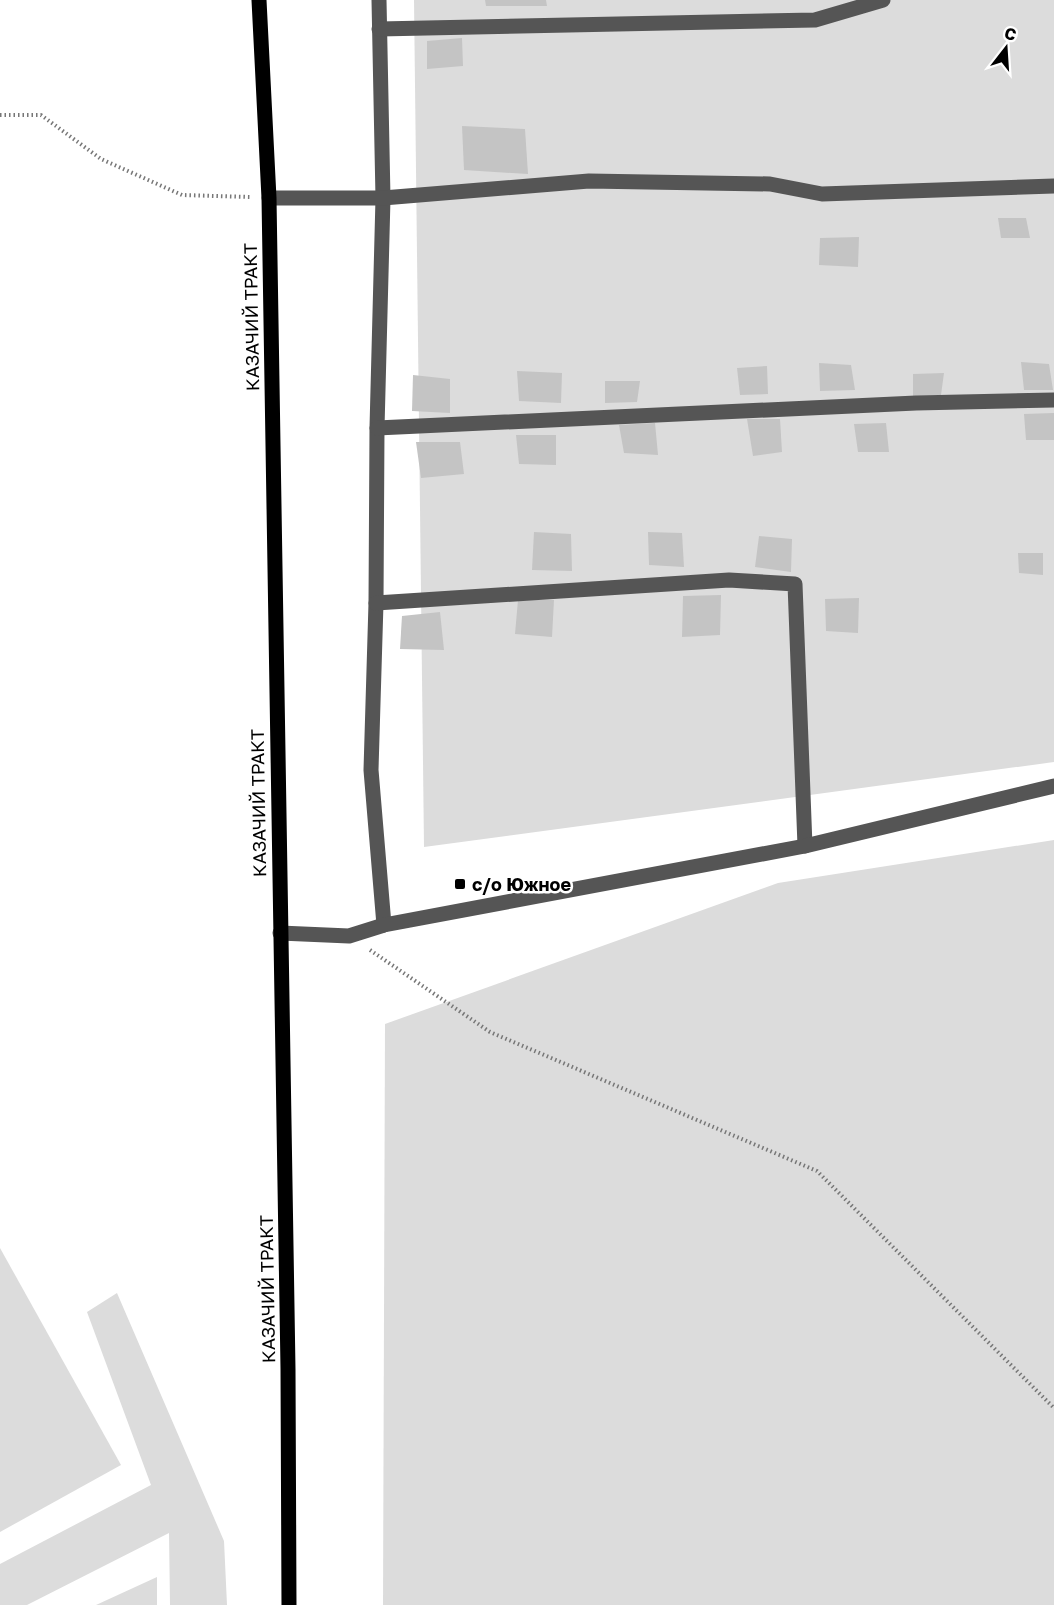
<svg xmlns="http://www.w3.org/2000/svg" width="1054" height="1605" viewBox="0 0 1054 1605" font-family="'Golos Text',sans-serif">
<style>
.green{fill:#dcdcdc}
.building{fill:#c4c4c4}
.lines{fill:none;stroke-linecap:round;stroke-linejoin:round}
.path{stroke:#777;stroke-width:4;stroke-dasharray:1.5 3;stroke-linecap:butt}
.minor{stroke:#555;stroke-width:15}
.major{stroke:#000;stroke-width:15}
.poi-dot{fill:#000;stroke:#fff;stroke-width:2}
.labels{text-anchor:middle;dominant-baseline:central;stroke-width:5;stroke-linejoin:round;paint-order:stroke}
.street-label{font-size:18px;fill:#000;stroke:#fff}
.poi-label{font-size:18px;font-weight:bold;fill:#000;stroke:#fff;text-anchor:start}
</style>
<rect width="100%" height="100%" fill="#fff"/>
<g class="green">
<polygon points="414,0 1054,0 1054,762 424,847"/>
<polygon points="1054,840 1054,1605 383,1605 385,1024 778,883"/>
<polygon points="0,1248 121,1465 0,1532"/>
<polygon points="117,1293 224,1541 227,1605 170,1605 169,1533 27,1605 0,1605 0,1564 151,1485 87,1312"/>
<polygon points="157,1577 157,1605 96,1605"/>
</g>
<g class="building">
<polygon points="485,0 546,0 547,6 486,6"/>
<polygon points="462,38 463,66 427,69 427,41"/>
<polygon points="462,126 525,129 528,174 464,170"/>
<polygon points="998,218 1026,218 1030,238 1001,238"/>
<polygon points="859,237 858,267 819,265 820,238"/>
<polygon points="1021,362 1049,364 1053,390 1024,390"/>
<polygon points="819,363 851,365 855,390 820,391"/>
<polygon points="767,366 768,394 740,395 737,368"/>
<polygon points="517,371 562,373 561,403 519,401"/>
<polygon points="944,373 941,395 913,396 913,374"/>
<polygon points="413,375 450,379 450,413 412,411"/>
<polygon points="605,381 640,381 637,402 605,403"/>
<polygon points="1054,413 1054,440 1026,440 1024,414"/>
<polygon points="747,419 780,419 782,452 753,456"/>
<polygon points="655,423 658,455 624,453 619,425"/>
<polygon points="886,423 889,452 858,452 854,424"/>
<polygon points="516,435 556,435 556,465 519,464"/>
<polygon points="416,442 460,442 464,474 421,478"/>
<polygon points="534,532 571,534 572,571 532,570"/>
<polygon points="648,532 682,533 684,567 649,565"/>
<polygon points="759,536 792,539 791,572 755,567"/>
<polygon points="1018,553 1043,553 1043,575 1019,573"/>
<polygon points="721,595 720,635 682,637 683,596"/>
<polygon points="859,598 858,633 826,631 825,599"/>
<polygon points="518,600 554,600 552,637 515,634"/>
<polygon points="440,612 444,650 400,649 402,616"/>
</g>
<g class="lines">
<g class="path">
<polyline points="0,115 41,115 101,159 182,195 250,197"/>
<polyline points="370,950 490,1032 817,1171 1054,1408"/>
</g>
<g class="minor">
<polyline points="379,0 383,198 377,428 376,603 371,770 384,925"/>
<polyline points="379,29 815,20 883,0"/>
<polyline points="269,198 383,198 589,181 770,184 822,194 1054,186"/>
<polyline points="377,428 916,403 1054,400"/>
<polyline points="376,603 729,580 795,584 805,846"/>
<polyline points="280,933 349,936 384,925 805,846 1054,786"/>
</g>
<polyline class="major" points="259,0 269,198 288,1369 289,1605"/>
</g>
<rect class="poi-dot" x="454" y="878" width="12" height="12" rx="3"/>
<g class="labels">
<g class="street-label">
<text transform="translate(251 317) rotate(-91)">КАЗАЧИЙ ТРАКТ</text>
<text transform="translate(258 803) rotate(-91)">КАЗАЧИЙ ТРАКТ</text>
<text transform="translate(267 1289) rotate(-91)">КАЗАЧИЙ ТРАКТ</text>
</g>
<g class="poi-label">
<text x="472" y="884">с/о Южное</text>
</g>
</g>
<g transform="translate(1006 48) rotate(17)" stroke="#ffffff" stroke-width="4.5" paint-order="stroke">
<path d="M0-4.5L10 22L0 15L-10 22Z" fill="#000000"/>
<text y="-9" font-size="16" font-weight="bold" text-anchor="middle" fill="#000000">С</text>
</g>
</svg>
